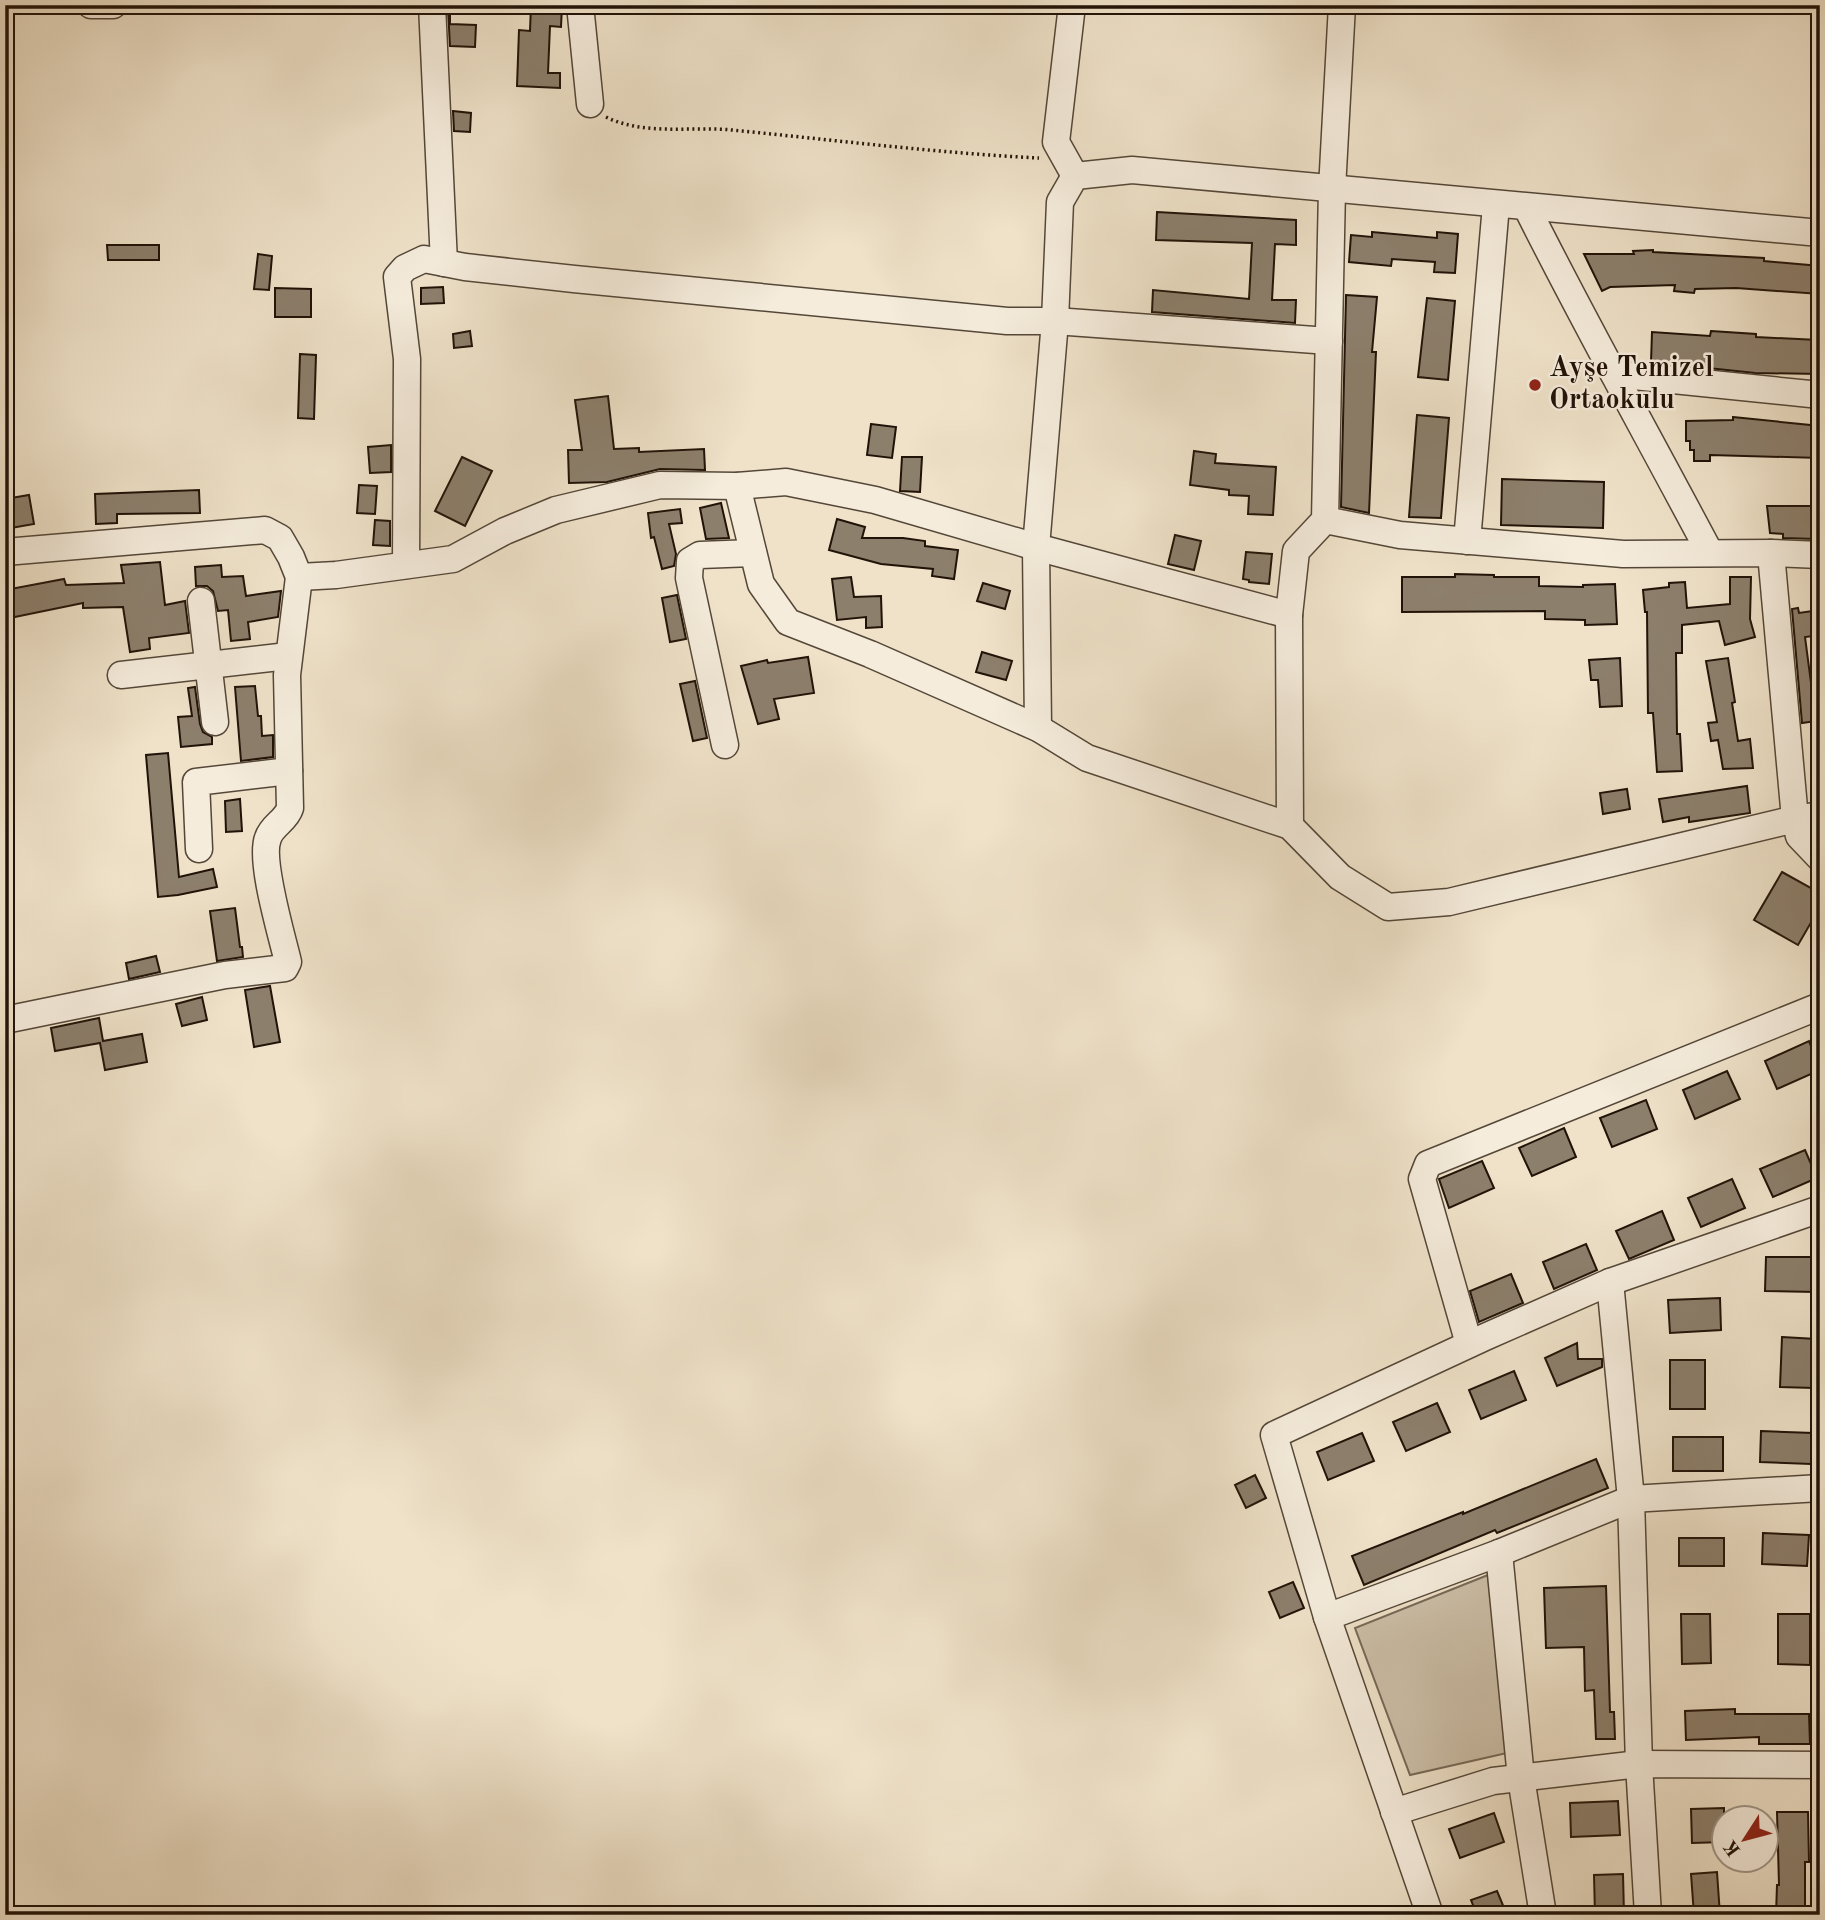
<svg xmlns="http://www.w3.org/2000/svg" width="1825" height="1920" viewBox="0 0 1825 1920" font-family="'Old Standard TT',serif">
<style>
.park{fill:#ccbfa8;stroke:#766958;stroke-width:2}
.building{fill:#8c7f6c;stroke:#211308;stroke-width:2}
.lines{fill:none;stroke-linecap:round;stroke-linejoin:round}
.minor-casing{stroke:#544738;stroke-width:29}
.path{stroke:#211308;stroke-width:3.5;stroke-dasharray:2 3.5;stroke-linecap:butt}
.minor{stroke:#f5ecdc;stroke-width:26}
.poi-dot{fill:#8f2418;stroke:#f5ecdc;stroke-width:2.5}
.labels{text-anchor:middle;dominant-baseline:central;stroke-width:5;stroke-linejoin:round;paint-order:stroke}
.poi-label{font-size:28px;font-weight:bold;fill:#211308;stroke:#f5ecdc;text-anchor:start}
</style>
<rect width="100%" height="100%" fill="#efe2c9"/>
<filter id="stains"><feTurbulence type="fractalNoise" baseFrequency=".00286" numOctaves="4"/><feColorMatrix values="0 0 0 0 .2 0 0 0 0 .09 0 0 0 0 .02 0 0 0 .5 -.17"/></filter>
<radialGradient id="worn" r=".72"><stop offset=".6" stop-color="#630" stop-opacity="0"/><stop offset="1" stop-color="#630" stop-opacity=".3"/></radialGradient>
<polygon class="park" points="1488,1575 1507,1753 1410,1775 1355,1628"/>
<g class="building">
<polygon points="531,5 562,6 561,27 550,26 548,73 560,73 560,88 517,86 519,30 530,31"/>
<polygon points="448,9 450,9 450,24 476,25 475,47 450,46"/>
<polygon points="453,111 471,113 470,132 454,131"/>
<polygon points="1157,212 1296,220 1296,245 1275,244 1272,300 1296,300 1295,323 1152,312 1153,290 1249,299 1252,243 1156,240"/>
<polygon points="1372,232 1437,238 1437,232 1458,234 1455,273 1434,272 1435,262 1392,259 1391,266 1349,262 1351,235 1372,237"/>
<polygon points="107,245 159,245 159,260 108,260"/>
<polygon points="1653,250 1653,252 1764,258 1764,261 1820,266 1820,294 1736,288 1695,289 1694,293 1674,291 1675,285 1610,287 1602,291 1584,254 1634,254 1633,251"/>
<polygon points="258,254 272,256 269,290 254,289"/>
<polygon points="443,287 444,303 421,304 421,288"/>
<polygon points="275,288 311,289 311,317 275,317"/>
<polygon points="1346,295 1377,297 1372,352 1376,352 1369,513 1341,507"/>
<polygon points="1427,298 1455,301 1448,380 1418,377"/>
<polygon points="470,331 472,346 454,348 453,334"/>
<polygon points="1711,331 1756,334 1756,337 1818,340 1820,374 1755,373 1651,362 1652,332 1710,336"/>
<polygon points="300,354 316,355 314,419 298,418"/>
<polygon points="608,396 614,449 639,448 639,452 704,449 705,470 660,469 607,482 569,483 568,450 582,450 575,400"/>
<polygon points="1417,415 1449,418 1441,518 1409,517"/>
<polygon points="1733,417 1820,426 1820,458 1710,455 1710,461 1694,461 1694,450 1690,450 1690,441 1686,441 1686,421 1733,420"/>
<polygon points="871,424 896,427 892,458 867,455"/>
<polygon points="391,445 391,472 370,473 368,447"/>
<polygon points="1194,451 1216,454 1215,463 1276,467 1273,515 1248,514 1249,496 1229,495 1229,490 1190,485"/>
<polygon points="462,457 492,471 465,526 435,511"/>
<polygon points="902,457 922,457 920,492 900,491"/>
<polygon points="1502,479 1604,482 1603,528 1501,525"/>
<polygon points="359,485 377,486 375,514 357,513"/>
<polygon points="199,490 200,513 117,514 117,523 96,524 95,494"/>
<polygon points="29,495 34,524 5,529 5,499"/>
<polygon points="721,503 729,538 706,539 700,508"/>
<polygon points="1767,506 1815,506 1816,539 1783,538 1783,534 1770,533"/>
<polygon points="680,509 682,523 669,524 676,554 674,566 662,569 654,537 651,538 648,513"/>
<polygon points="837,519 865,527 862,538 903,538 925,541 925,546 958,550 954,579 932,576 933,569 881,564 829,550"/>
<polygon points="375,520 390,521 390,546 373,545"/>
<polygon points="1175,535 1201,541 1194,570 1168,564"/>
<polygon points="1246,552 1272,554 1269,584 1249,582 1249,580 1243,579"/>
<polygon points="160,562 165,605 185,601 189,633 149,638 150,649 130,652 123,607 83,608 83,603 5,619 5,590 64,579 66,585 124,583 121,565"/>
<polygon points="221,565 222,577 243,576 246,596 281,591 278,617 248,622 250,639 231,641 228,610 218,611 213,591 207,586 196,586 195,567"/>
<polygon points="1455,574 1494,575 1494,577 1539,577 1539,586 1583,587 1583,585 1615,584 1617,624 1585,625 1585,620 1545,619 1545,611 1402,612 1402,577 1455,577"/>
<polygon points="851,577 854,597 881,596 882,627 866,628 866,617 837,620 832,579"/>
<polygon points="1730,577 1751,577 1750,619 1755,637 1725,645 1719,621 1682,625 1682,653 1676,653 1677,734 1680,734 1682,771 1657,772 1653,713 1648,713 1647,612 1645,612 1643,590 1669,587 1669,583 1685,582 1687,608 1730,604"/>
<polygon points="983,583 1010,591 1005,609 977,601"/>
<polygon points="677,595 686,639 670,642 662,598"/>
<polygon points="1798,608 1799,613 1820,610 1820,635 1805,637 1816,721 1802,723 1792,609"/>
<polygon points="982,652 1012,661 1006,680 976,672"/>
<polygon points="808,657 814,693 774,699 779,719 758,724 741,666 767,660 768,663"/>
<polygon points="1620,658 1622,706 1600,707 1598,680 1591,680 1589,660"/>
<polygon points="1728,658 1735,702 1732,703 1738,741 1750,739 1753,768 1723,769 1718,740 1711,741 1708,723 1717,722 1706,661"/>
<polygon points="695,681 707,738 693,741 680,684"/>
<polygon points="255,686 258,716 261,716 262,736 273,735 273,757 241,761 235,687"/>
<polygon points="195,687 200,724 203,732 212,737 212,744 181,747 178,717 192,716 188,688"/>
<polygon points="168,753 179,877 213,869 217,887 178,895 158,897 146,755"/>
<polygon points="1747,786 1750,813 1689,822 1689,817 1663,822 1659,799"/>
<polygon points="1627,789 1630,809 1603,814 1600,793"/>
<polygon points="240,799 242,831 226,832 225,801"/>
<polygon points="1782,872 1820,893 1820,907 1798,945 1754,920"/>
<polygon points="235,908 240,947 242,947 243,957 217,961 210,911"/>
<polygon points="156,956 160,972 129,979 126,963"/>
<polygon points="270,986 280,1042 254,1047 245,990"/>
<polygon points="202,997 207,1020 182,1026 176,1004"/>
<polygon points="99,1018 103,1041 142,1034 147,1062 105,1070 100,1043 55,1051 51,1028"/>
<polygon points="1809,1041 1820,1070 1777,1089 1765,1061"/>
<polygon points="1727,1071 1740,1099 1695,1119 1683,1090"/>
<polygon points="1646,1100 1657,1129 1612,1147 1600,1118"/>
<polygon points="1564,1128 1576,1157 1532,1176 1519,1148"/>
<polygon points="1805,1150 1817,1178 1773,1197 1760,1169"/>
<polygon points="1482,1161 1494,1188 1449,1208 1439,1179"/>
<polygon points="1732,1179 1745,1208 1701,1227 1688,1198"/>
<polygon points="1662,1211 1674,1240 1629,1259 1616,1231"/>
<polygon points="1586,1244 1597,1270 1554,1289 1543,1262"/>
<polygon points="1766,1257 1816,1257 1816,1292 1765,1291"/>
<polygon points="1511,1274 1523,1303 1479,1322 1470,1291"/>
<polygon points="1720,1298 1721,1330 1670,1333 1668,1300"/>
<polygon points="1782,1337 1816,1339 1814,1388 1780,1387"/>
<polygon points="1577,1343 1578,1359 1602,1359 1602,1367 1557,1386 1545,1358"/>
<rect x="1670" y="1360" width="35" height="49"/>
<polygon points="1514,1371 1526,1400 1481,1419 1469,1390"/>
<polygon points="1437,1403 1450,1432 1406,1451 1393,1422"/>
<polygon points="1761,1431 1813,1433 1811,1464 1760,1462"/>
<polygon points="1362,1433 1374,1461 1328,1480 1317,1452"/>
<rect x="1673" y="1437" width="50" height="34"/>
<polygon points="1596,1459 1608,1488 1497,1533 1495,1530 1364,1585 1352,1556 1463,1512 1463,1514"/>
<polygon points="1255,1475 1266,1498 1246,1508 1235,1485"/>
<polygon points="1763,1533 1809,1535 1807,1566 1762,1564"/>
<rect x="1679" y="1538" width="45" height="28"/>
<polygon points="1293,1582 1304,1608 1280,1618 1269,1592"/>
<polygon points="1606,1586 1610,1712 1614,1712 1615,1739 1596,1739 1594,1690 1585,1691 1584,1647 1546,1648 1544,1588"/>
<polygon points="1681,1614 1710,1614 1711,1663 1682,1664"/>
<polygon points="1778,1614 1810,1614 1810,1665 1778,1664"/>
<polygon points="1735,1709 1735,1714 1809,1714 1810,1744 1759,1744 1759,1737 1686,1740 1685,1711"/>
<polygon points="1618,1801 1620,1835 1571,1837 1570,1803"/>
<polygon points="1724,1808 1724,1842 1692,1843 1691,1809"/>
<polygon points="1777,1812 1808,1812 1809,1862 1805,1862 1805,1915 1776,1915 1777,1885 1779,1885"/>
<polygon points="1494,1813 1504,1842 1460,1858 1449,1829"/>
<polygon points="1717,1872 1720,1915 1694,1915 1691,1874"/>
<polygon points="1623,1874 1624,1915 1595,1915 1594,1875"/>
<polygon points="1497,1891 1507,1915 1477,1915 1471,1900"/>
</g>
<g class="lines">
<defs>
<g id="minor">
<polyline points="91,5 113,5"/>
<polyline points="432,5 444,263"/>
<polyline points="580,5 590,104"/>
<polyline points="1072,5 1056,142 1075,176"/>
<path d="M 1527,208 C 1585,324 1649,438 1710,553"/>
<polyline points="1614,374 1820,395"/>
<polyline points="737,486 761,584 788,622 870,654 1038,728 1087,758 1290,826 1340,877 1388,907 1449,902 1795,819 1820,815"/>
<polyline points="1325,520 1400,535 1623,554 1771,553 1820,555"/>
<polyline points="1467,541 1496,205"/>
<path d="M 5,552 L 265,530 L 280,538 L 291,557 L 299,577 L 287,675 L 290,808 C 286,821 272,825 268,838 C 259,860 282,936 288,962 L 285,968 L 225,975 L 5,1020"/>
<polyline points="1771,553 1795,819 1799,836 1820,858"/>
<polyline points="406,565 407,359 397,277 405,268 424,259 465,267 574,279 1007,321 1055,321 1329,341"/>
<polyline points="299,577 336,575 453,559 505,531 556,510 660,485 737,486 786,482 875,500 1036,547 1289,615"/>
<polyline points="201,601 215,722"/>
<polyline points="121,675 288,656"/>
<polyline points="1038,728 1036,547 1055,321 1060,202 1075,176 1132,170 1820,233"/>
<polyline points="725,745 689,578 690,561 700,555 753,553"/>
<polyline points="1290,826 1289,615 1296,551 1325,520 1332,189 1342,5"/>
<polyline points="199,849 196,782 289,771"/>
<polyline points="1610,1282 1631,1499 1639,1764 1648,1915"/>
<polyline points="1469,1344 1422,1179 1428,1164 1820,1006"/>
<polyline points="1499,1553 1521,1778 1543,1915"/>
<polyline points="1327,1617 1499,1553 1631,1499 1820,1488"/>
<polyline points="1394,1812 1493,1781 1639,1764 1820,1765"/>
<polyline points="1430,1915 1327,1617 1274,1435 1485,1337 1610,1282 1820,1209"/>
</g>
</defs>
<use href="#minor" class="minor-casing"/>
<path class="path" d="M 606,117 C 645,136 691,126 732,130 C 834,140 937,153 1039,158"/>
<use href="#minor" class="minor"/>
</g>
<circle class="poi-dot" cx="1535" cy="385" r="7"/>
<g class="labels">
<g class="poi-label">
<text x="1549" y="369">Ayşe Temizel<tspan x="1549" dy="32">Ortaokulu</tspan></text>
</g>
</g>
<rect width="1825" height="1920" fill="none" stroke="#efe2c9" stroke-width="28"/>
<rect x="7" y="7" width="1811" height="1906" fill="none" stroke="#211308" stroke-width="3.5"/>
<rect x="14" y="14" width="1797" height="1892" fill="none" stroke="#211308" stroke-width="2"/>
<g transform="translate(1745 1839) rotate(234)"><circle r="33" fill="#f5ecdc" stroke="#a09587" stroke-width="2"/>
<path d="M0-5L12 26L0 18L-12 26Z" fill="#8f2418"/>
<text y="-10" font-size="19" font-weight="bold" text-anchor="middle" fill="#211308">K</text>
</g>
<rect width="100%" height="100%" filter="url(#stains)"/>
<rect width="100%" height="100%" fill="url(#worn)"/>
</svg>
